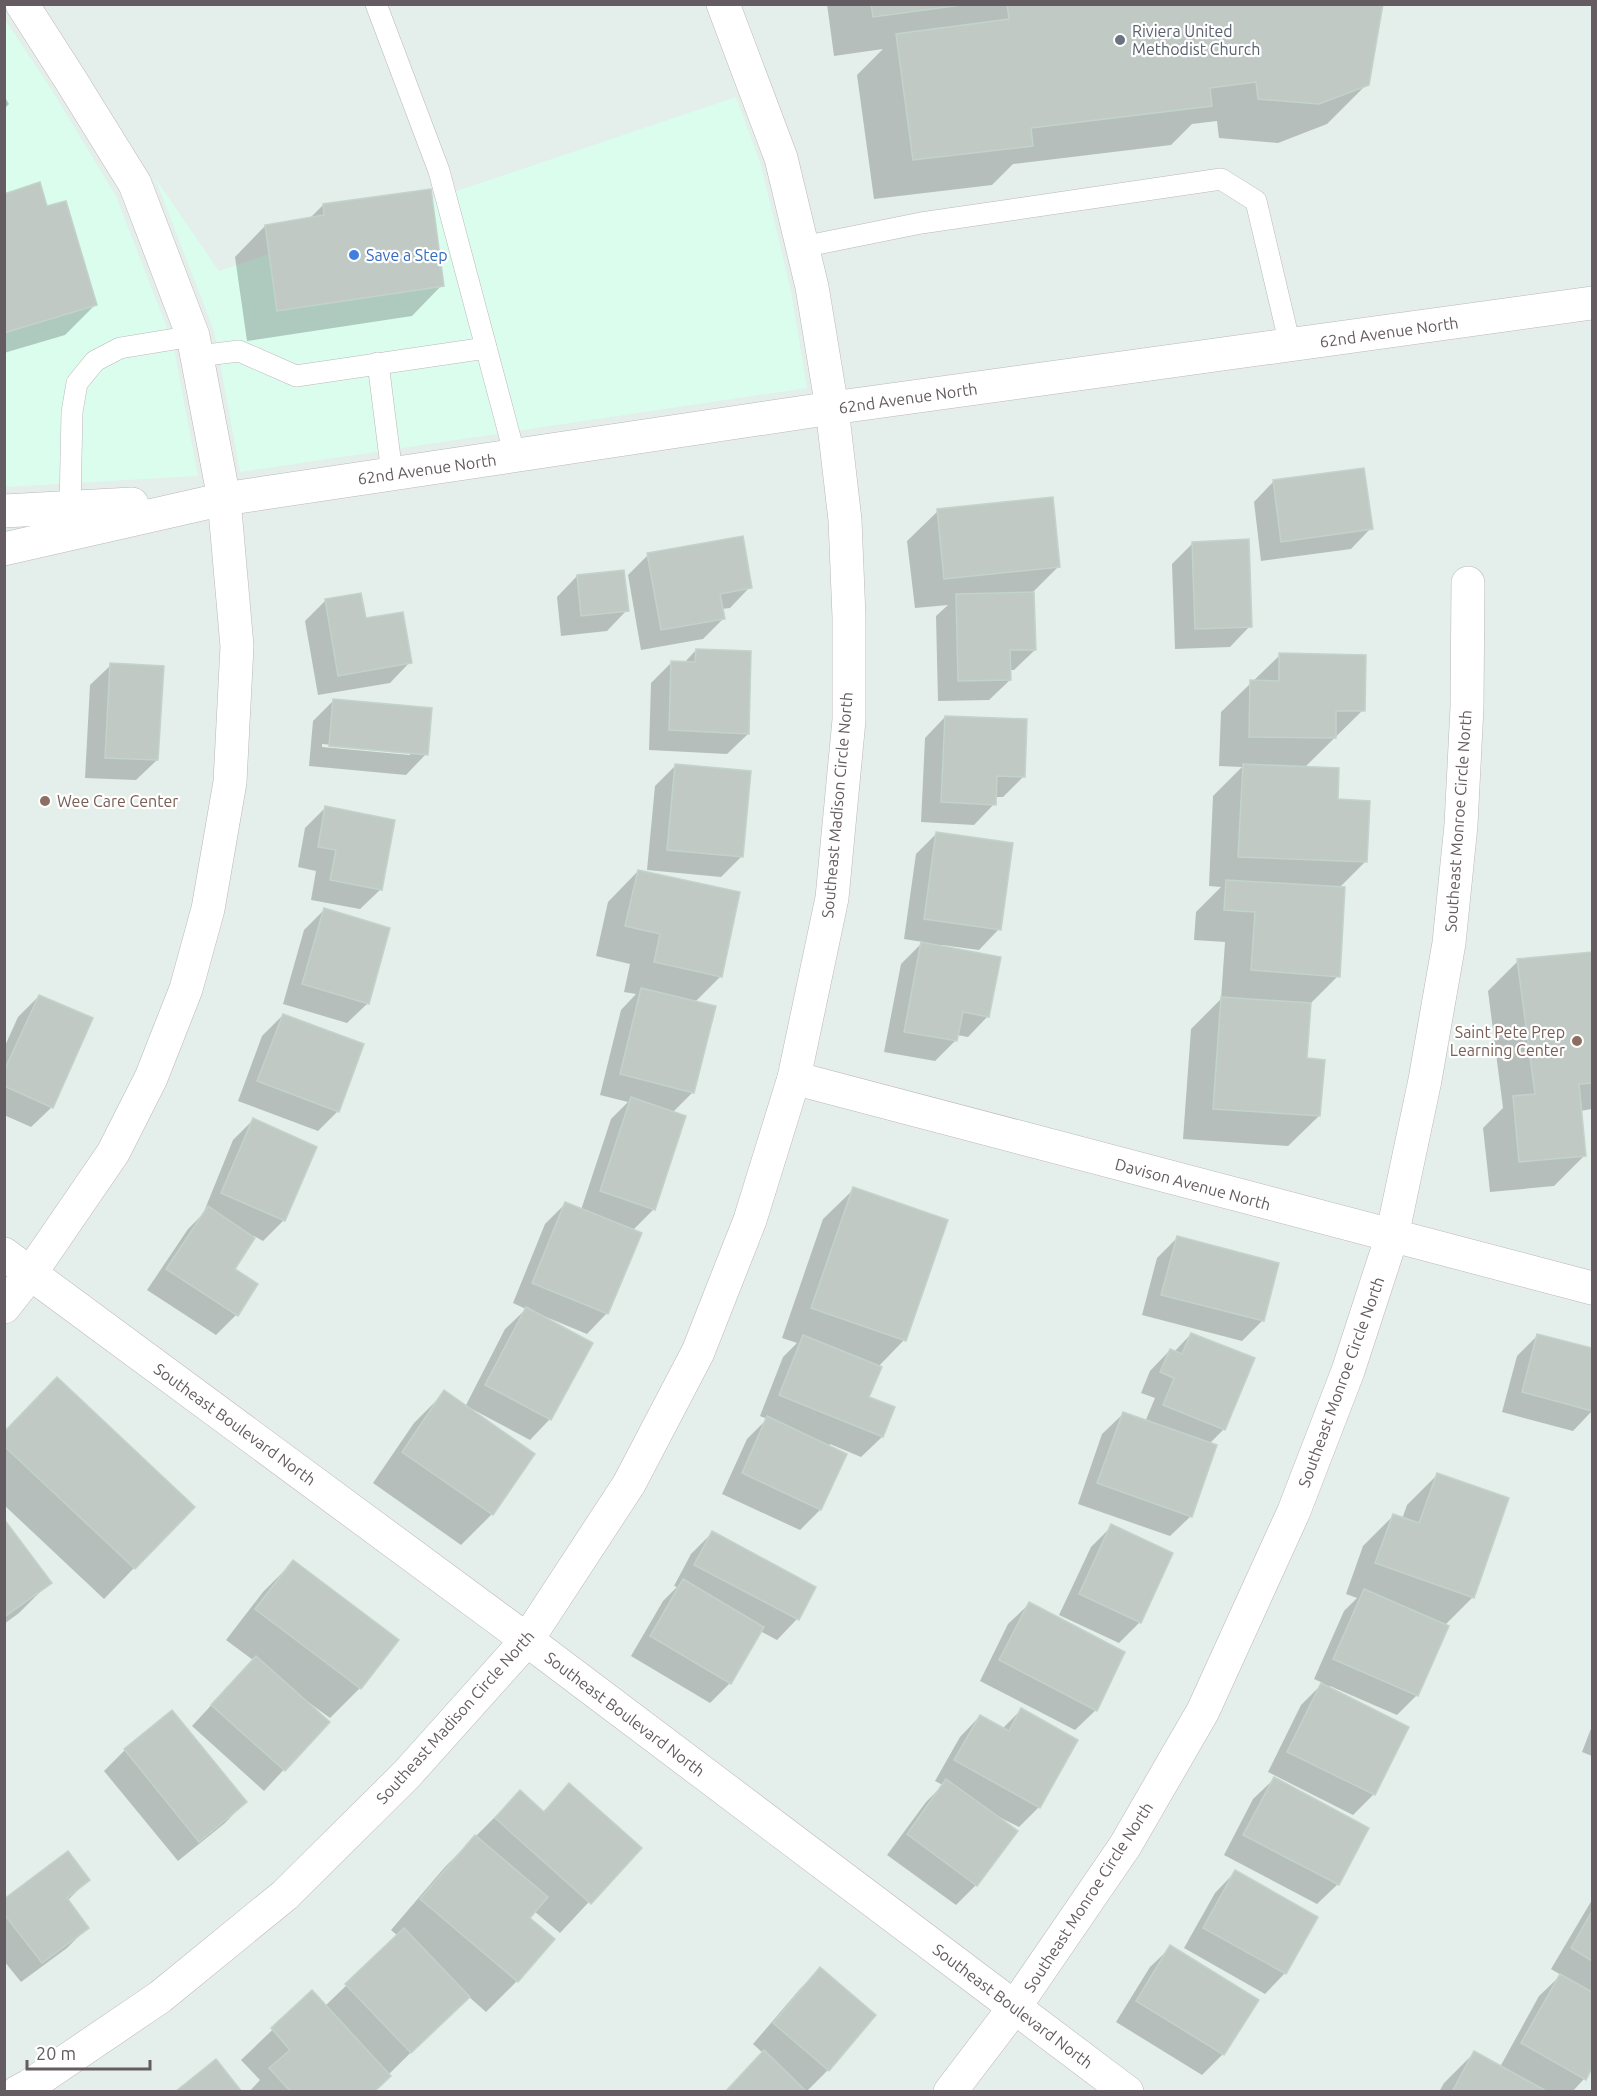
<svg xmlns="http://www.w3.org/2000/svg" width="1597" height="2096" viewBox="0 0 1597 2096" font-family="Ubuntu,sans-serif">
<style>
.commercial{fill:#dafdee}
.shadow{fill:#0003;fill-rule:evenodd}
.building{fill:#c0c9c4;stroke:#c2d3cb;stroke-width:1.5}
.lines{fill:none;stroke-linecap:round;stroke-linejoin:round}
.service-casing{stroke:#beb6bb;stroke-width:22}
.minor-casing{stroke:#beb6bb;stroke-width:34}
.tertiary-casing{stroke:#beb6bb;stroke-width:34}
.service{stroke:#fff;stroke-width:21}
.minor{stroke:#fff;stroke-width:33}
.tertiary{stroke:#fff;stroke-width:33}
.worship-dot{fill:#6b7280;stroke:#fff;stroke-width:2}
.shop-dot{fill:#3f7fe0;stroke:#fff;stroke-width:2}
.education-dot{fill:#8d6e63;stroke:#fff;stroke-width:2}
.labels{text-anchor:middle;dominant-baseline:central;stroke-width:4.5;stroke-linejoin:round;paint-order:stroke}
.worship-label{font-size:16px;fill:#5b616d;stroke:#fff;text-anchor:start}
.shop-label{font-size:16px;fill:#366cbe;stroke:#fff;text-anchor:start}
.street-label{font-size:16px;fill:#645c61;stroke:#fff}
.education-label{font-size:16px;fill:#785e54;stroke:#fff;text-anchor:start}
</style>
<rect width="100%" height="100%" fill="#e4eeea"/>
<g class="commercial">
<polygon points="4,18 53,92 116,196 173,343 198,476 5,487"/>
<polygon points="736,97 761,165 791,291 807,388 240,472 214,331 155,178 219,271"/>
</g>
<g class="shadow">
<polygon points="827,4 1381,4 1367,84 1327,124 1278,143 1219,138 1217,121 1192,124 1171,145 1013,164 992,185 874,199 857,75 883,49 834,56"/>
<polygon points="4,96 9,104 4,109"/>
<polygon points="4,195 46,208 96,304 65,335 4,353"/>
<polygon points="323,205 442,285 412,316 247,341 235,257 265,226 309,219"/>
<polygon points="1274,481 1371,528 1351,549 1261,561 1254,502"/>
<polygon points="938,511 1059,566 1033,592 1035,650 1014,670 1009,670 1010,680 989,700 938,701 936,616 948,605 915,608 907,541"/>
<polygon points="1193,543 1250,626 1230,647 1175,649 1172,564"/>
<polygon points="648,555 750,587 730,608 722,609 723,619 703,639 641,650 628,575"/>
<polygon points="577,576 627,610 607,631 561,636 557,597"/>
<polygon points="325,601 365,620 410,662 390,683 318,695 305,621"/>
<polygon points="696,650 748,734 727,754 649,750 651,683 672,662 684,663"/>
<polygon points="1280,655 1363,710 1304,768 1336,800 1366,861 1339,888 1338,976 1309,1005 1306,1059 1319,1116 1288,1146 1183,1139 1191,1029 1221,999 1225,942 1194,940 1196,912 1221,887 1209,886 1213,796 1242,767 1219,766 1221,712"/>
<polygon points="111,665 157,760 136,780 85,778 90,685"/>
<path d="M 334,700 L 426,754 L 406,775 L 309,766 L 313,721 ZM 322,744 L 410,752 L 410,755 L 322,747 Z"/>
<polygon points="945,717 1023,777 1003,797 995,797 994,804 974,825 921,822 925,738"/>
<polygon points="675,766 742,856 721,877 647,870 655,786"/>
<polygon points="326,807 381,889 360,909 311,900 316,871 298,867 305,828"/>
<polygon points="937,833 999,929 979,950 942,945 941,947 988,1016 968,1037 957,1035 955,1041 935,1061 884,1052 901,964 923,942 904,939 916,854"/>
<polygon points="638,871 721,976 695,1002 693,1092 672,1113 654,1209 632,1231 607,1313 587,1334 546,1317 545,1319 550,1419 530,1440 472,1409 471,1411 533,1454 492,1514 461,1545 373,1483 414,1423 445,1392 465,1407 505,1329 526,1309 513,1303 545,1224 565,1204 581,1210 611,1119 628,1102 600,1095 621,1010 636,994 624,992 630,964 596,956 608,902"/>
<polygon points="324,910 368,1003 347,1023 283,1004 304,930"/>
<polygon points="1592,953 1592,1109 1580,1111 1585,1155 1554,1186 1490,1192 1483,1128 1503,1108 1488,991 1518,961"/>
<polygon points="39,996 52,1107 31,1127 4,1115 4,1048 18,1017"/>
<polygon points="283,1015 338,1111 318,1131 238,1101 262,1036"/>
<polygon points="253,1120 284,1220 263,1241 254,1236 233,1269 236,1315 216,1335 147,1290 188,1229 203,1214 233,1140"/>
<polygon points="854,1189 904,1340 878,1367 867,1398 893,1408 882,1437 861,1457 830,1444 829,1447 845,1454 820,1510 800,1530 722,1494 747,1439 767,1419 760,1416 783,1357 797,1343 782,1338 823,1219"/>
<polygon points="1177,1238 1263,1320 1242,1341 1142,1315 1157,1258"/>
<polygon points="1191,1334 1224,1429 1209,1444 1191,1516 1170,1536 1078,1504 1102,1434 1123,1414 1145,1422 1155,1398 1141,1393 1150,1371 1170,1350 1174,1352"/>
<polygon points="1538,1335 1592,1350 1592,1411 1573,1431 1502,1412 1517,1356"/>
<polygon points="4,1432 193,1507 104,1599 4,1505"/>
<polygon points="1437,1475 1473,1597 1445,1625 1417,1695 1397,1715 1330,1686 1329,1689 1407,1728 1373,1795 1353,1815 1268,1772 1301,1705 1323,1683 1314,1679 1344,1611 1357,1598 1346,1594 1363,1546 1393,1516 1402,1519 1407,1505"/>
<polygon points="4,1522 50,1582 19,1613 4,1624"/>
<polygon points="1112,1526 1171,1554 1139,1623 1119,1643 1059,1615 1091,1547"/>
<polygon points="712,1533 814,1587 797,1619 777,1640 760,1631 730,1683 710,1703 631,1656 663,1601 677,1587 674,1586 691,1554"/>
<polygon points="293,1562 360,1688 330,1718 308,1702 307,1703 328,1722 264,1791 192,1726 253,1660 226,1640 263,1592"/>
<polygon points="1029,1604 1096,1710 1075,1730 980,1681 1008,1624"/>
<polygon points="1021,1710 1039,1807 1019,1827 997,1816 976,1885 956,1905 887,1855 926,1802 943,1785 935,1781 960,1737 980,1716 1002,1729"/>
<polygon points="171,1712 245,1802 225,1823 178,1861 104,1771 125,1750"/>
<polygon points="1592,1726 1592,1756 1582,1752"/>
<polygon points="1274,1779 1338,1884 1317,1904 1224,1855 1253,1799"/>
<polygon points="569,1785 639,1848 560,1933 534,1911 528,1918 553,1939 517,1981 486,2012 468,1996 388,2075 374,2092 249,2092 260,2080 241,2060 312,1992 325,2006 398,1936 391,1930 445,1867 520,1792 542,1813"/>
<polygon points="1235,1872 1285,1973 1265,1994 1184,1948 1215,1893"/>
<polygon points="88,1880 67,1901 87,1928 67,1948 21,1982 4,1961 4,1901"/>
<polygon points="1592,1900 1592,2065 1584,2079 1572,2092 1439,2092 1444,2083 1474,2053 1500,2067 1539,1996 1561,1975 1551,1969"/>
<polygon points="1171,1947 1257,2001 1223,2054 1202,2075 1116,2022 1150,1967"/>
<polygon points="820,1969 874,2015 828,2070 806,2092 753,2044 800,1989"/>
</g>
<g class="building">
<polygon points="871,4 969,4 873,17"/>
<polygon points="1007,4 1383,4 1369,85 1319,104 1258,99 1256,82 1210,88 1212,106 1031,128 1033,146 913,160 896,34 1009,19"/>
<polygon points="40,182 47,206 66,201 97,305 4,333 4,194"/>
<polygon points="431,189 444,286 277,311 265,225 324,215 323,204"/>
<polygon points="1364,468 1373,529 1281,542 1273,480"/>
<polygon points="1053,497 1060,567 944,579 937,509"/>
<polygon points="743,536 752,588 720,594 725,619 661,630 647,553"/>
<polygon points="1249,539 1252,627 1195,629 1192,542"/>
<polygon points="624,570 629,611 581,616 577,575"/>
<polygon points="1034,592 1036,650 1010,650 1011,680 958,681 956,594"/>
<polygon points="361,593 366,618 403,612 412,663 338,676 325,599"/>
<polygon points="696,649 751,651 749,734 669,730 671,661 695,662"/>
<polygon points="1279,653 1366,655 1365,711 1336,711 1336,738 1249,737 1250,680 1279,681"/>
<polygon points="110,663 164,666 158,760 105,758"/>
<polygon points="333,699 432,708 428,755 329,746"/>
<polygon points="945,716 1027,719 1025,777 997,776 996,805 941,802"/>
<polygon points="675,764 751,771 743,857 667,850"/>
<polygon points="1243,764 1339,768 1338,799 1370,801 1367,862 1238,857"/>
<polygon points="325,806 395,820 382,890 330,880 336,850 318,847"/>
<polygon points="936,832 1013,843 1001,930 924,919"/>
<polygon points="638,870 740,892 722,977 654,962 660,934 625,926"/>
<polygon points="1226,880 1345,887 1340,977 1251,970 1255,912 1224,910"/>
<polygon points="324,908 390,928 369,1004 302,984"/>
<polygon points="921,942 1001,957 989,1017 963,1012 957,1041 904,1032"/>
<polygon points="1592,952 1592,1083 1579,1084 1586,1156 1519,1162 1513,1096 1535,1094 1517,959"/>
<polygon points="641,988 716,1006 694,1093 620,1074"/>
<polygon points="39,995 93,1018 53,1108 4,1086 4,1071"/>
<polygon points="1221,997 1311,1003 1307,1058 1325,1060 1320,1116 1213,1109"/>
<polygon points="283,1014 364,1044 339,1112 257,1081"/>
<polygon points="631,1097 686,1116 655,1210 600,1191"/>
<polygon points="253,1118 317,1147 285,1221 221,1193"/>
<polygon points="853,1187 948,1220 906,1341 811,1308"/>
<polygon points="565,1202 642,1233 608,1314 532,1283"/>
<polygon points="208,1206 255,1238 235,1269 258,1284 238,1316 166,1269"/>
<polygon points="1177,1236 1279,1263 1264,1321 1161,1295"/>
<polygon points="526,1307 593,1343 551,1420 485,1385"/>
<polygon points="1191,1333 1255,1358 1225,1430 1163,1405 1174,1378 1160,1372 1170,1349 1182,1354"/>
<polygon points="1537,1334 1592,1348 1592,1411 1522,1392"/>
<polygon points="803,1335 882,1367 869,1397 895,1407 883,1437 779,1395"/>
<polygon points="57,1377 195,1507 135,1569 4,1446 4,1432"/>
<polygon points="444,1390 535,1454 493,1515 402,1452"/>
<polygon points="1123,1412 1217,1445 1192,1517 1097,1483"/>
<polygon points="767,1416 847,1454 821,1510 742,1473"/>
<polygon points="1437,1473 1509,1498 1474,1598 1375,1563 1393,1514 1419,1523"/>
<polygon points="4,1519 52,1583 4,1617"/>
<polygon points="1111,1524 1173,1553 1141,1623 1079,1594"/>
<polygon points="712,1531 816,1587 799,1620 694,1565"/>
<polygon points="293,1560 399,1640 361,1689 255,1609"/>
<polygon points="683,1579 764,1627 731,1684 650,1636"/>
<polygon points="1364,1589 1449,1626 1418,1696 1333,1659"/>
<polygon points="1029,1602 1125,1652 1097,1711 999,1660"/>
<polygon points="256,1656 330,1722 285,1771 211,1705"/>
<polygon points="1321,1683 1409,1727 1375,1795 1287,1752"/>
<polygon points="1021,1708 1078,1740 1040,1808 954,1760 980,1715 1009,1731"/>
<polygon points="172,1710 247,1802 199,1842 124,1749"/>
<polygon points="1274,1777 1369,1828 1339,1885 1243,1835"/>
<polygon points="946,1779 1018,1831 977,1886 907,1834"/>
<polygon points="569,1783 642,1848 591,1904 495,1818 520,1790 544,1812"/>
<polygon points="475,1835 548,1897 530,1918 555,1939 518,1982 420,1899"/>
<polygon points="68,1851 90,1880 67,1898 89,1928 42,1963 4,1914 4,1899"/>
<polygon points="1235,1870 1318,1917 1286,1974 1203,1928"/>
<polygon points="1592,1911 1592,1961 1571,1948"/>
<polygon points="404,1928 470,1997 411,2053 345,1984"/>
<polygon points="1170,1945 1259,2000 1224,2055 1136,2001"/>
<polygon points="820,1967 876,2015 829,2071 773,2023"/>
<polygon points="1560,1974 1592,1992 1592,2068 1586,2080 1521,2043"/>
<polygon points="312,1990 391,2076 374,2092 291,2092 269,2068 290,2050 271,2028"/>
<polygon points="764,2050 807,2092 725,2092"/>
<polygon points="1474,2051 1548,2092 1452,2092"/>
<polygon points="216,2059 242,2092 175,2092"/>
</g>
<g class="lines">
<defs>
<g id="service">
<polyline points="376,4 439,171 515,456"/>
<polyline points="802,247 921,223 1221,179 1256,201 1290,345"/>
<polyline points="198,356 239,351 296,376 486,348"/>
<polyline points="378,363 392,474"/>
<polyline points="70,507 72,412 77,383 95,361 120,348 193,336"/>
</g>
<g id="minor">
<polyline points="794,1078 1592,1288"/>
<polyline points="4,1254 527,1640 1127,2092"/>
<polyline points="4,1307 30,1274 113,1153 151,1078 186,989 208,909 230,782 237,646 224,499 193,336 135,184 70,79 22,4"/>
<polyline points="18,2092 29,2086 160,1997 285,1895 407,1774 527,1640 629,1484 698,1352 750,1220 794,1078 832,898 849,720 849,617 845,520 832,408 812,287 781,158 723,4"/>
<polyline points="950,2092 1014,2008 1125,1846 1203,1711 1294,1511 1348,1371 1392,1236 1425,1080 1449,943 1461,825 1467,707 1468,583"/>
</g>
<g id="tertiary">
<polyline points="4,511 132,504"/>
<polyline points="4,549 224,499 832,408 1592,303"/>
</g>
</defs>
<use href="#service" class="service-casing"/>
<use href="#minor" class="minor-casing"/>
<use href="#tertiary" class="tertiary-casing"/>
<use href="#service" class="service"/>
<use href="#minor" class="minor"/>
<use href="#tertiary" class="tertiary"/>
</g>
<circle class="worship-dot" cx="1120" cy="40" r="6"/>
<circle class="shop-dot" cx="354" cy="255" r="6"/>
<g class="education-dot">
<circle cx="45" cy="801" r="6"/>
<circle cx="1577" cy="1041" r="6"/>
</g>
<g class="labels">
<g class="worship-label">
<text x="1132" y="31">Riviera United<tspan x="1132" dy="18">Methodist Church</tspan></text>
</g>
<g class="shop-label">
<text x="366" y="255">Save a Step</text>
</g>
<g class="street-label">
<text transform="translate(1389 332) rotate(-8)">62nd Avenue North</text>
<text transform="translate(908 398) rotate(-8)">62nd Avenue North</text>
<text transform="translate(427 469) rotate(-8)">62nd Avenue North</text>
<text transform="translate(837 805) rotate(-85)">Southeast Madison Circle North</text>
<text transform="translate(1458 821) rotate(-86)">Southeast Monroe Circle North</text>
<text transform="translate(1193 1184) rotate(15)">Davison Avenue North</text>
<text transform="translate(1341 1382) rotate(-70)">Southeast Monroe Circle North</text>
<text transform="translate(235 1424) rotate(36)">Southeast Boulevard North</text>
<text transform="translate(625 1714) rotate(37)">Southeast Boulevard North</text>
<text transform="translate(455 1717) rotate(-48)">Southeast Madison Circle North</text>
<text transform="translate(1088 1897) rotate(-57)">Southeast Monroe Circle North</text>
<text transform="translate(1013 2006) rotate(37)">Southeast Boulevard North</text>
</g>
<g class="education-label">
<text x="57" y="801">Wee Care Center</text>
<text x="1565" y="1032" text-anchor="end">Saint Pete Prep<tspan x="1565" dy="18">Learning Center</tspan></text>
</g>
</g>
<rect width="1597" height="2096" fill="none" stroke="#645c61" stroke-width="12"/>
<path d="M27 2060v9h123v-9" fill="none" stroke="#645c61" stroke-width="3"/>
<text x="36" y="2060" font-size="18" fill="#645c61" stroke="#ffffff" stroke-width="4.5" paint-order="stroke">20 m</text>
</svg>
